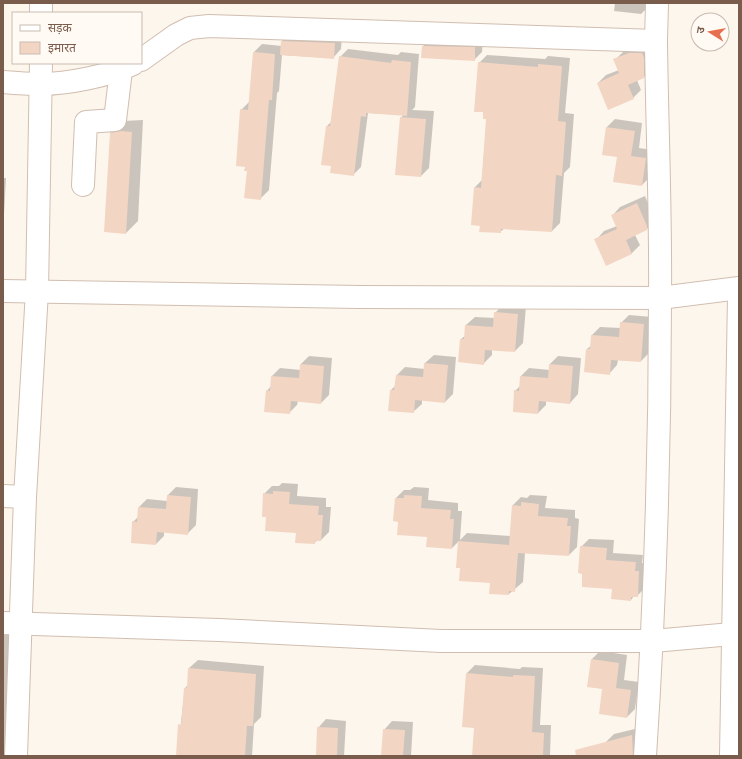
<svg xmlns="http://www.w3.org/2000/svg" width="742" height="759" viewBox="0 0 742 759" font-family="'Varela Round','Noto Sans Devanagari',sans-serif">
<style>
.shadow{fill:#0003}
.building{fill:#f3d5c3}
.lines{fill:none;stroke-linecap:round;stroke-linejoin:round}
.minor-casing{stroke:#d1beb0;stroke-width:24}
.minor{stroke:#fff;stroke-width:22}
</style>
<rect width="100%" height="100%" fill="#fdf6ec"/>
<g class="shadow">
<polygon points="615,3 650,3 649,6 641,14 614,11"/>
<polygon points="290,33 342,35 341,49 333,58 282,55 279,91 277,93 269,190 260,199 248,170 241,110 250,101 254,52 262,44 282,46 282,41"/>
<polygon points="431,38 483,40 482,52 474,60 423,46"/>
<polygon points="638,45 650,45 652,69 644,77 637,80 641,90 633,98 598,83 606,75 619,70 615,60 623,52"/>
<polygon points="348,49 398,55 401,52 419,54 415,107 412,110 434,111 429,168 421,176 396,174 401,118 403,115 368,113 361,167 353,175 332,165 327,126 332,121 340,57"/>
<polygon points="487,55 545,59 548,56 570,58 565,113 574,114 570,167 564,173 560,223 552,231 505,228 500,232 481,225 475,187 482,180 487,118 479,63"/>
<polygon points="615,119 642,123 639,148 653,150 650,177 642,185 618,156 607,127"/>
<polygon points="143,120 138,221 126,233 110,133 123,121"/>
<polygon points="3,178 6,178 3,233"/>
<polygon points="645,196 655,221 647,229 635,235 640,245 632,253 607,264 596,240 604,231 617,226 612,216 620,207"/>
<polygon points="503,305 526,306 523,343 515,351 492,350 492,355 483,364 461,339 466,335 466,325 475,317 495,318 495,313"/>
<polygon points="629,315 652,317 649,353 641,361 618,360 617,365 609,374 587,349 592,345 592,335 600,327 621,328 621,323"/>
<polygon points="434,355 456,357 453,394 445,402 422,400 422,404 413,412 391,390 396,385 397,375 405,367 425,369 425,363"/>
<polygon points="309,356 332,358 329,395 321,403 298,401 297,405 289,413 267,391 271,386 272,376 280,368 301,370 301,364"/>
<polygon points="558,356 581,358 578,394 570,403 546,401 546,405 538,413 515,391 520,386 521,376 529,368 550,370 550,364"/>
<polygon points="282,483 298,484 297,496 326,498 326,507 331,507 329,532 321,540 318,540 314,543 267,516 264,494 272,486 279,486"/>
<polygon points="176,487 198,489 196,525 187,534 164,532 164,536 156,544 133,522 138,517 139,507 147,499 167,501 168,495"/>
<polygon points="414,487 429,488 428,500 458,503 458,511 462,511 460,540 467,533 511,536 513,505 521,497 527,498 530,495 547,496 545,508 575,510 575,518 579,519 577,547 569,555 525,553 523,582 509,594 461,567 459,541 452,548 399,521 396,498 404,490 410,490"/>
<polygon points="589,539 614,540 613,553 643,555 642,563 647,563 645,588 637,596 634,596 631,600 613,588 581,547"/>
<polygon points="3,633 11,634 7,756 3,756"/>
<polygon points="600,651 627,655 624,680 639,682 635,709 627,717 603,688 592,659"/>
<polygon points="198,660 264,666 261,717 254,724 252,756 177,756 185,688 188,685 189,668"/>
<polygon points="475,665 520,669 522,667 543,668 540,725 551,725 550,756 473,756 475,727 467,673"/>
<polygon points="326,719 346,721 344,756 317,756 318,728"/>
<polygon points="392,721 413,722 411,756 382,756 384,730"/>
<polygon points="639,728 643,756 592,756 614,734"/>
</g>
<g class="building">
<polygon points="281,41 335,43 334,59 280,55"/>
<polygon points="422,46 475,47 475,61 421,58"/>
<polygon points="253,52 275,54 272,100 269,100 261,200 244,198 247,171 244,171 245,167 236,166 240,109 248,110"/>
<polygon points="629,53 642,53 644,58 644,78 628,85 634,99 608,110 597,83 619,73 613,59"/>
<polygon points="339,56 391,63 392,60 411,62 407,116 366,113 366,117 361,116 354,176 330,173 331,166 321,165 326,126 330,126"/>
<polygon points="478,62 538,67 538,64 562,66 558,121 566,122 562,176 556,175 552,232 501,229 501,233 479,232 480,226 471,225 474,187 481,188 486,119 483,119 483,112 474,112"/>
<polygon points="400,117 426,119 421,177 395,175"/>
<polygon points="606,127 635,131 631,156 646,158 642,186 613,182 617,157 602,155"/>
<polygon points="121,131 132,132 126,234 104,232 110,133"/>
<polygon points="637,203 647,226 647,230 626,240 632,254 606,266 594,239 617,229 611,215"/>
<polygon points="494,312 518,314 515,352 485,350 484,365 458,362 460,339 464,339 465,325 493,327"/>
<polygon points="620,322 644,324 641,362 611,360 610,375 584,372 586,349 590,349 591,335 619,337"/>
<polygon points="424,363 448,365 445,403 415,400 414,413 388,411 390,390 394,390 396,375 423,377"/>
<polygon points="300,364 324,366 321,404 291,401 290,414 264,412 266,390 270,391 271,376 299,378"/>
<polygon points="549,364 573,366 570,404 539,401 538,414 513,412 514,390 519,391 520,376 548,378"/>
<polygon points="273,491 290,492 289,504 319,506 318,515 323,515 321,541 315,541 315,544 295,543 296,533 265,531 266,517 262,517 263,493 273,494"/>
<polygon points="167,495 191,497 188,535 157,532 156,545 131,543 132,521 137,522 138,507 166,509"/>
<polygon points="404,495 422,496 421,508 451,510 450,519 454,519 452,549 426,547 427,537 397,535 398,522 393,521 395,498 404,498"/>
<polygon points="521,502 539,504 538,516 568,518 567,526 571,526 569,556 518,553 515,592 509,591 509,595 489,594 490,583 459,581 460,568 456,568 458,541 509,545 512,505 521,506"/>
<polygon points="580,546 607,548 606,560 636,562 635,571 639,571 638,597 631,597 631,601 611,599 612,589 582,587 582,574 578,573"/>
<polygon points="591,659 619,663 616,688 631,690 627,718 599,714 602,689 587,687"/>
<polygon points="188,668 256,674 253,726 247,726 245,756 176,756 178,724 181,725 184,688 187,688"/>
<polygon points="466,673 513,677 513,675 535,676 532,732 544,733 543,756 472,756 474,728 462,727"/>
<polygon points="317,727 338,728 337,756 316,756"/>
<polygon points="383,729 405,730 403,756 381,756"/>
<polygon points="632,735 633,756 576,756 575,750"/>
</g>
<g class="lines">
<defs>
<g id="minor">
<polyline points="41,13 41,3"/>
<polyline points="141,60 176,35 190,28 209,26 656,41"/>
<path d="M 3,82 C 15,83 28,84 40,84 C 67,84 109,76 133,64"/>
<polyline points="83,185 86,122 115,120 121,70"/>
<polyline points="3,291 359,297 660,298 739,288"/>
<polyline points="3,496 25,497"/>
<polyline points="3,623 219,630 441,641 653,641 732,634"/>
<polyline points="16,756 25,497 37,291 41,63"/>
<path d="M 645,756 C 655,604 660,452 660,300 C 661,214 657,128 656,41 L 657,3"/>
<polyline points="731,756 739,296"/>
</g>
</defs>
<use href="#minor" class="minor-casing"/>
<use href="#minor" class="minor"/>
</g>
<rect width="742" height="759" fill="none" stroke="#7a5c4d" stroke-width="8"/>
<rect x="12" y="12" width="130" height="52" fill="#fffaf3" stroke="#cabbb1"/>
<rect x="20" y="25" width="20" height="6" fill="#ffffff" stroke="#cabbb1"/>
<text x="48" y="32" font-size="12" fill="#7a5c4d">सड़क</text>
<rect x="20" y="42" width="20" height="12" fill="#f3d5c3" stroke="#cabbb1"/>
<text x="48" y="52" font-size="12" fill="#7a5c4d">इमारत</text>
<g transform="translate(710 32) rotate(281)"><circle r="19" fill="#fffaf3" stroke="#cabbb1"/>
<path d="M0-3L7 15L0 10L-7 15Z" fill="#e76f51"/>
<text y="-6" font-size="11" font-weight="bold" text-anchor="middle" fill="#7a5c4d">उ</text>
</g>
</svg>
